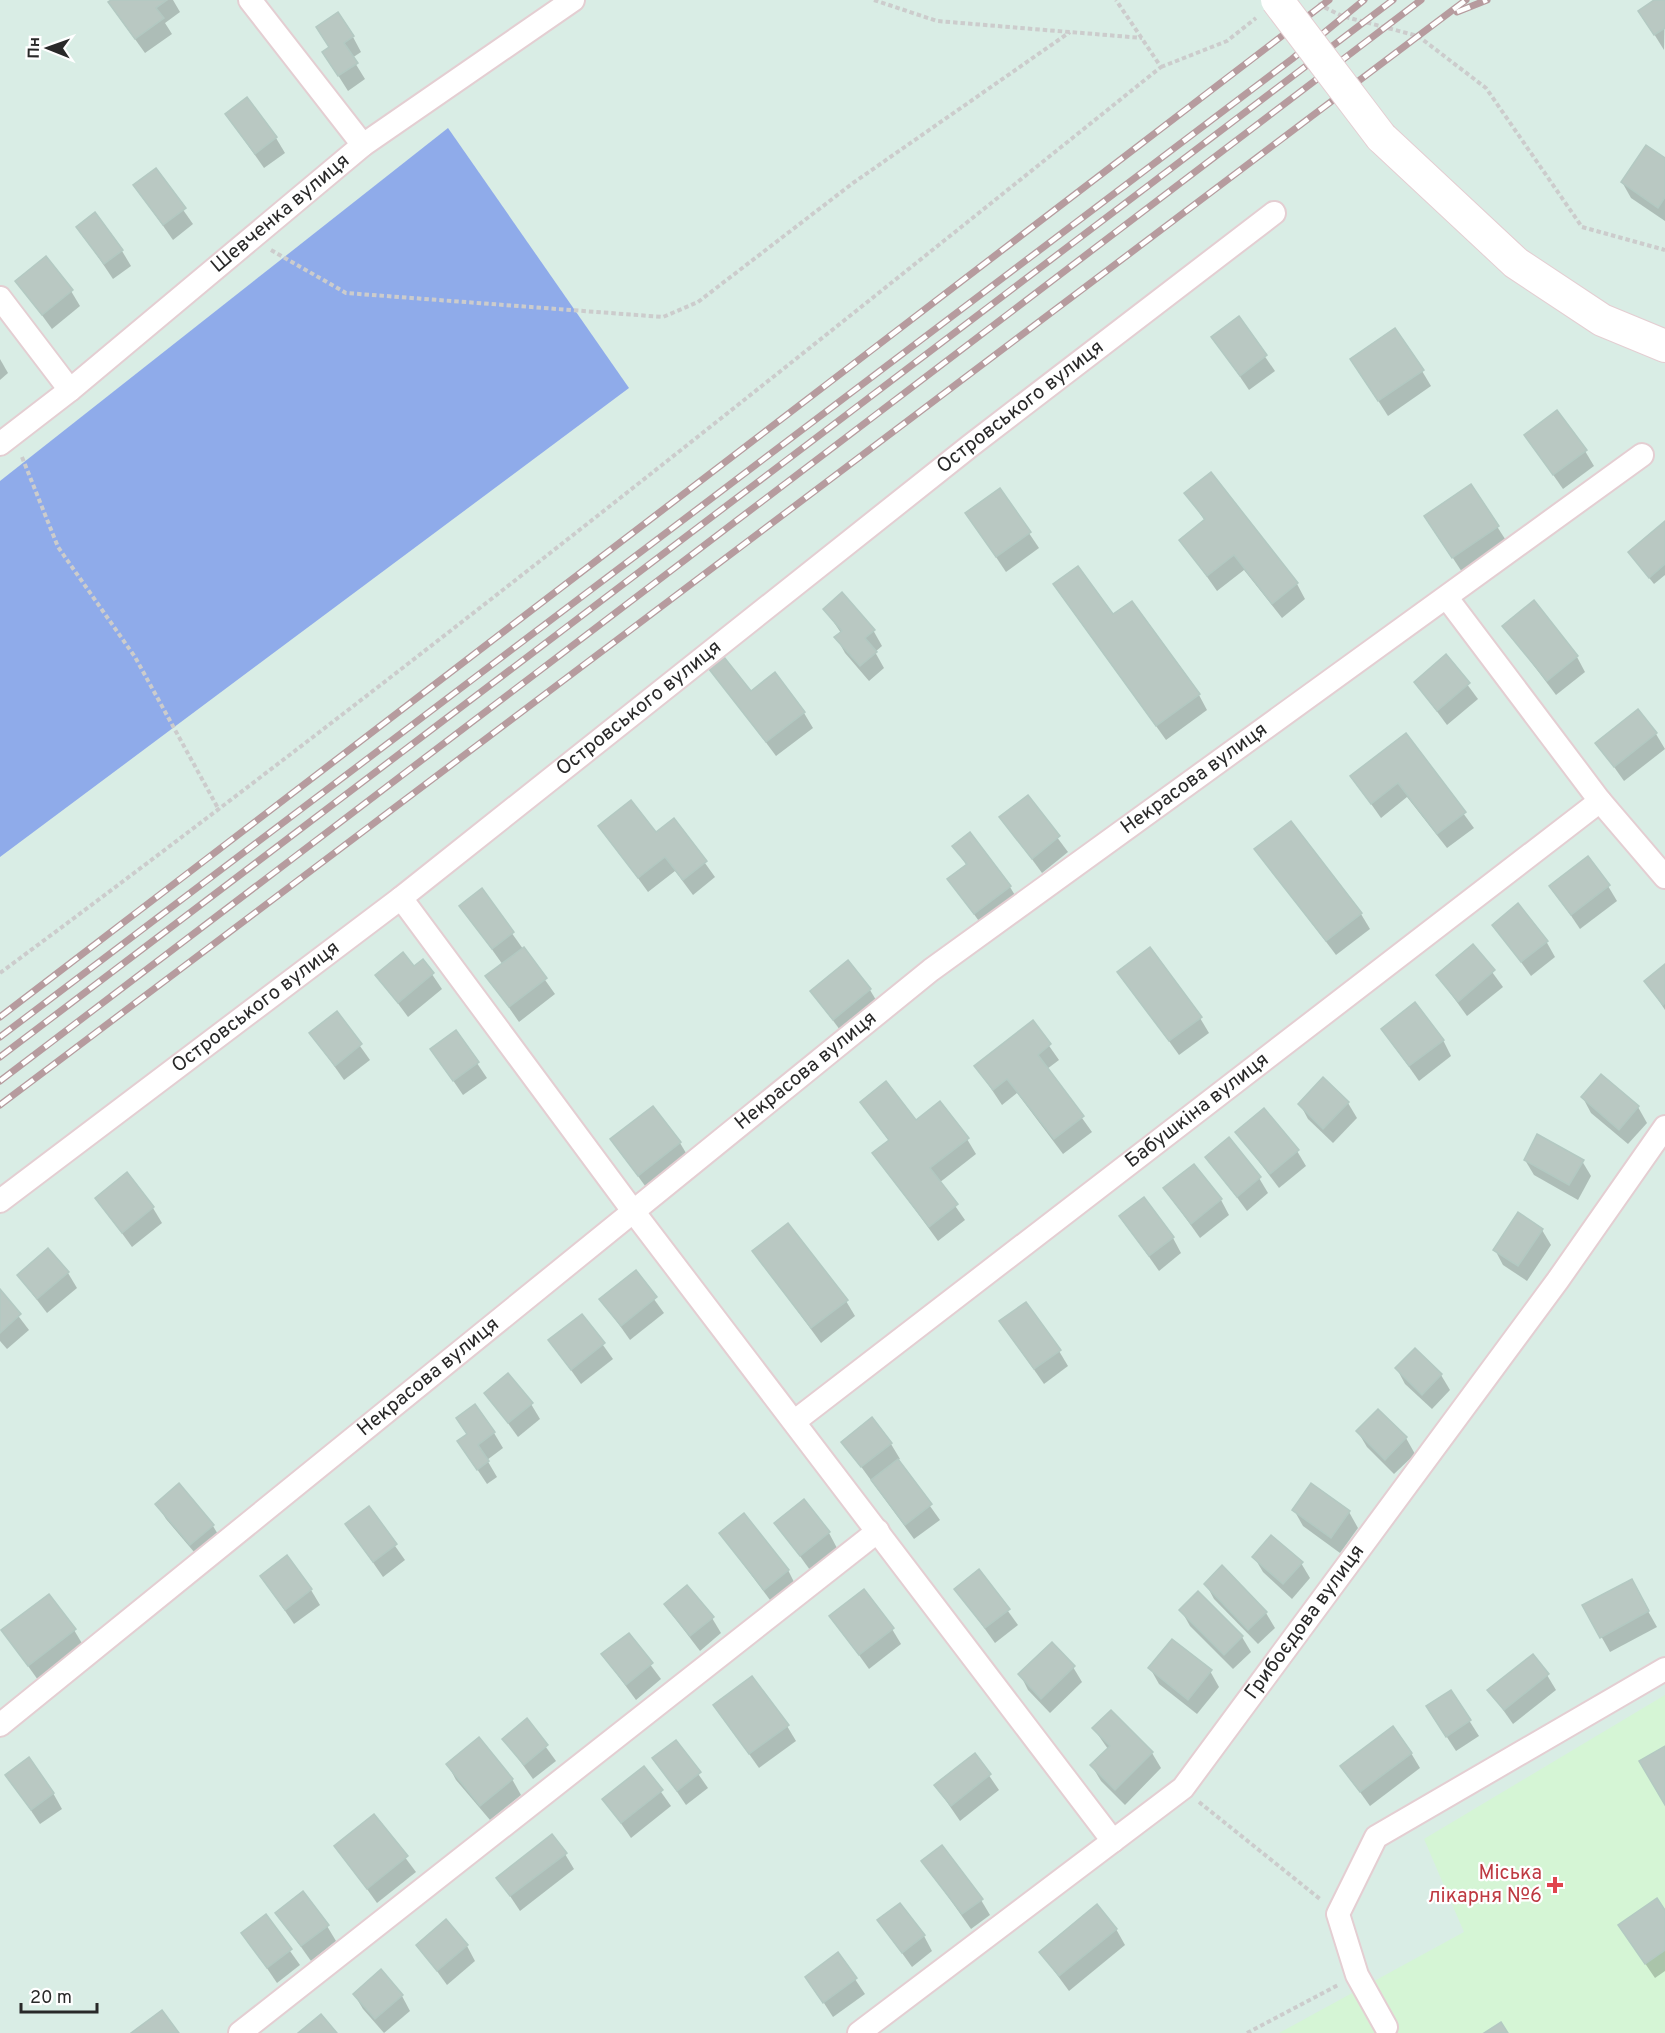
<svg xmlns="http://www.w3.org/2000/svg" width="1665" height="2033" viewBox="0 0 1665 2033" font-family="Overpass,sans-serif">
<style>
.medical{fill:#d5f5d5}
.green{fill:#8fabea}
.shadow{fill:#0003}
.building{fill:#b9c8c2;stroke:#b3c9c2;stroke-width:1.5}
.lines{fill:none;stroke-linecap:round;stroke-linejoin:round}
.street-casing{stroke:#e4ced2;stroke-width:26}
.secondary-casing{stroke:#e4ced2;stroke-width:34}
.path{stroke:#ccc;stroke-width:4;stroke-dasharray:4.5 3;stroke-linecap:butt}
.street{stroke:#fff;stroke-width:22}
.secondary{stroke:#fff;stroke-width:32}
.rail-casing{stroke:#b69b9e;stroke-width:7}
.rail{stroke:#fff;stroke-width:4.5;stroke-dasharray:14;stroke-linecap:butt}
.secondary-bridge-casing{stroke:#e4ced2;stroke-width:34;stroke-linecap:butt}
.secondary-bridge{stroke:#fff;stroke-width:32}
.health-dot{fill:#e0444e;stroke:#fff;stroke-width:2}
.labels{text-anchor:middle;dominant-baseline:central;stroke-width:4.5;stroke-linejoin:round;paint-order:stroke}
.street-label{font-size:20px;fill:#292929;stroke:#fff}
.health-label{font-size:20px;fill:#be3a42;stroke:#fff;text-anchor:end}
</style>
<rect width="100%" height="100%" fill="#d9ede5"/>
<polygon class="medical" points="1665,1695 1665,2033 1279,2033 1464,1932 1424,1839"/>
<polygon class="green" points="448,128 629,388 0,857 0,481"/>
<g class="shadow">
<polygon points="114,0 173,0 180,12 165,23 172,34 145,53 119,17 110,2"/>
<polygon points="1657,0 1665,0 1664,50 1649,26"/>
<polygon points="353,37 361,52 352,58 365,79 348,91 324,53"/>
<polygon points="226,114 276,138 285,153 264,168"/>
<polygon points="1665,160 1665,221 1631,198 1622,182"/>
<polygon points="155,170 193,224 173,240 135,186"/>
<polygon points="78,227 122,251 131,266 113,279"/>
<polygon points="17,281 71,291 80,306 52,329"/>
<polygon points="1238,318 1275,371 1249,390 1213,337"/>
<polygon points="0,359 8,373 0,380"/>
<polygon points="1352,360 1422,371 1431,386 1388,416"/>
<polygon points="1526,436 1585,451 1594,466 1563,489"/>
<polygon points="1210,474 1297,584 1305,599 1282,618 1244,570 1217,591 1181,540 1205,521 1186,493"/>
<polygon points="1471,486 1507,542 1462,572 1426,517"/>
<polygon points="1000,490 1039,548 1006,572 967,514"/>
<polygon points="1665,523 1665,575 1654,584 1634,559"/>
<polygon points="1055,584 1113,616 1199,695 1207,710 1166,740"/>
<polygon points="825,609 873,630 882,646 875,652 884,668 869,681 845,653 836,637 841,633"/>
<polygon points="1504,626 1577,657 1585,672 1556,695"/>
<polygon points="1446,656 1478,699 1447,725 1415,682"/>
<polygon points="711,669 751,693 804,713 813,728 776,756"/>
<polygon points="1656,734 1665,749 1624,781 1597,743"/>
<polygon points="1406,735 1474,828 1447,848 1407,797 1381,818 1352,777"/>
<polygon points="1027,797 1068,852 1042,873 1001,817"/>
<polygon points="674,820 715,877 693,895 675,871 648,892 600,826 655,834"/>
<polygon points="954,846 1010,887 1019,902 984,928 949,880 967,866"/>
<polygon points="1256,849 1361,914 1370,929 1336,955"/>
<polygon points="1551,886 1608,886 1617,901 1580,929"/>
<polygon points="482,891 555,994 519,1022 487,976 503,965 461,906"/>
<polygon points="1494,925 1546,941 1555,957 1531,976"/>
<polygon points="1473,946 1503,987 1467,1016 1438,976"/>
<polygon points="423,961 442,989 408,1017 377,975 414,968"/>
<polygon points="1665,966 1665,1010 1646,981"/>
<polygon points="1119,972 1200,1018 1209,1033 1179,1055"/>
<polygon points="870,990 879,1005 843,1034 811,991"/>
<polygon points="337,1014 370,1060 344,1080 311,1033"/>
<polygon points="1033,1023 1059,1060 1047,1069 1092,1132 1063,1154 1017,1093 1002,1105 976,1066"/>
<polygon points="1383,1030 1443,1040 1451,1056 1419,1081"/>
<polygon points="456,1032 487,1078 463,1095 432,1050"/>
<polygon points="1601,1076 1638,1107 1647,1123 1628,1144 1591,1113 1583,1098"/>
<polygon points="862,1102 967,1139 976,1154 939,1183 965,1220 938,1241 874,1153 889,1141"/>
<polygon points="1348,1103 1357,1118 1333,1143 1308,1119 1300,1104"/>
<polygon points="1237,1132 1297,1151 1306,1166 1279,1188"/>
<polygon points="612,1140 680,1143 689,1158 648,1190"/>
<polygon points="1207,1157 1259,1178 1268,1193 1247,1211"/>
<polygon points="1525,1160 1582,1161 1591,1176 1578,1200 1534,1175"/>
<polygon points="1165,1189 1221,1200 1229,1215 1200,1238"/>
<polygon points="97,1199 153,1208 162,1223 132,1247"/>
<polygon points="1121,1217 1173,1238 1181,1253 1159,1271"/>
<polygon points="1542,1230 1551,1245 1527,1281 1503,1265 1495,1250"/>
<polygon points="754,1251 846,1301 855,1316 821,1343"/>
<polygon points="68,1273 77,1288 47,1313 18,1275"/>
<polygon points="635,1273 664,1313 630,1340 601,1299"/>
<polygon points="0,1292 29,1330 7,1349 0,1341"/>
<polygon points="582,1316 613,1359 581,1384 550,1341"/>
<polygon points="1001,1322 1059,1351 1068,1366 1044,1384"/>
<polygon points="1415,1350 1441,1375 1450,1390 1432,1409 1405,1384 1397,1369"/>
<polygon points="486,1393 531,1404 540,1419 518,1437"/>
<polygon points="1378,1411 1406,1438 1415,1454 1394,1474 1367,1447 1358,1432"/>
<polygon points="494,1433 503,1448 487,1460 497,1477 487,1484 459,1442 468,1435"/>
<polygon points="843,1442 891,1444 900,1459 897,1460 940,1520 914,1539"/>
<polygon points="157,1504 213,1526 222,1541 200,1559 166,1519"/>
<polygon points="368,1508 405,1560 383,1577 347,1525"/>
<polygon points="1294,1510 1349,1512 1358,1528 1340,1553 1303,1526"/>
<polygon points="776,1523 829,1533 837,1548 810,1570"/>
<polygon points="721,1534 788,1570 796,1586 773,1604"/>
<polygon points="1254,1557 1301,1563 1310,1578 1292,1599 1263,1572"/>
<polygon points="1222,1568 1266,1613 1275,1628 1258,1644 1214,1599 1206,1584"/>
<polygon points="979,1571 1018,1625 995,1643 956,1589"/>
<polygon points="262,1577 311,1590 320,1605 294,1624"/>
<polygon points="1631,1581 1657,1627 1610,1652 1584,1606"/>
<polygon points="1198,1593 1242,1637 1251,1652 1233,1669 1190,1626 1181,1610"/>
<polygon points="665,1605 712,1618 721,1633 700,1651"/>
<polygon points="831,1616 892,1629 901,1644 869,1669"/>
<polygon points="74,1630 83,1645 38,1680 3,1631"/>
<polygon points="628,1635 661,1679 636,1700 603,1655"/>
<polygon points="1073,1667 1082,1682 1050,1713 1028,1690 1020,1674"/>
<polygon points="1150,1668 1210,1671 1219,1687 1197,1714 1159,1684"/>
<polygon points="1547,1675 1556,1690 1513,1724 1489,1690"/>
<polygon points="1451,1692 1479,1736 1456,1751 1437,1722"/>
<polygon points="715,1706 787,1726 796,1741 759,1768"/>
<polygon points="527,1721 556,1761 533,1779 504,1739"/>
<polygon points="1094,1729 1152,1753 1161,1768 1125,1805 1101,1781 1092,1766 1108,1749"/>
<polygon points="676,1742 708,1788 686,1805 654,1758"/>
<polygon points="1411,1753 1420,1768 1370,1806 1342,1767"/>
<polygon points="975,1755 999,1790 960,1821 936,1786"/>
<polygon points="448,1765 512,1779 521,1795 490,1820 456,1780"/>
<polygon points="644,1768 671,1806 631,1838 604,1799"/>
<polygon points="7,1775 53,1793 62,1809 40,1824"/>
<polygon points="374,1816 416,1872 377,1903 336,1846"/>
<polygon points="565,1854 574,1869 520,1911 498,1878"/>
<polygon points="923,1861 981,1900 990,1915 971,1929"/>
<polygon points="277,1913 327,1926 336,1941 311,1961"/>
<polygon points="1665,1913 1665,1971 1655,1978 1629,1940"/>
<polygon points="265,1916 300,1965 277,1983 243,1933"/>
<polygon points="879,1921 924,1936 932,1951 912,1967"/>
<polygon points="1116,1929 1125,1945 1069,1991 1041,1953"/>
<polygon points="418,1945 467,1946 475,1961 447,1985"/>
<polygon points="838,1954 865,1994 833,2017 807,1977"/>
<polygon points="354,1994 402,1996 410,2011 384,2033 363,2009"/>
</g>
<g class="building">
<polygon points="111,0 167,0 156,8 164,18 135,39 108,2"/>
<polygon points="1654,0 1665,0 1665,28 1654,35 1638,11"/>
<polygon points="338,12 354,36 344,43 358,63 338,76 322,52 329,47 316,27"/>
<polygon points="247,97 277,137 255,154 225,114"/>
<polygon points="1646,145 1665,158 1665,197 1658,208 1621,182"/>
<polygon points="156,168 186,208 163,225 133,185"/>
<polygon points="95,212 123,250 104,264 76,227"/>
<polygon points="46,256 73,290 42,315 15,281"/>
<polygon points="1239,316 1267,355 1240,376 1211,337"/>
<polygon points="1395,328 1424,370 1378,401 1350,359"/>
<polygon points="1557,410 1587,450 1553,475 1524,435"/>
<polygon points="1211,472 1298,583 1272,604 1234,555 1207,576 1179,540 1205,519 1184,493"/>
<polygon points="1471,484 1499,526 1452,558 1424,516"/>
<polygon points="1000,488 1031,532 996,557 965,513"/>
<polygon points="1665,521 1665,564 1649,578 1628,552"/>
<polygon points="1078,566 1113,614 1132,601 1200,694 1156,726 1053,584"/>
<polygon points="842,592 875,630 865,638 877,652 860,666 834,637 842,631 823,609"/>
<polygon points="1534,600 1578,656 1547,681 1502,626"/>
<polygon points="1446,654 1470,683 1437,711 1414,682"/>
<polygon points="724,657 751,691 775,672 805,712 766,742 709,669"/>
<polygon points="1638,709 1657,733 1614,767 1595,743"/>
<polygon points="1406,733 1466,812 1437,834 1398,783 1371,804 1350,776"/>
<polygon points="1028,795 1060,836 1032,859 999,817"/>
<polygon points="631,800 656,832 674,818 707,861 683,880 665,857 638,878 598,826"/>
<polygon points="1291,821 1362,913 1326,941 1254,849"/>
<polygon points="970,832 1011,886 974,914 947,879 967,864 952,846"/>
<polygon points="1588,856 1610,885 1571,915 1549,886"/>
<polygon points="482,888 514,932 492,949 459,906"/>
<polygon points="1518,903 1548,941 1521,962 1492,925"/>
<polygon points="1473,944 1495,970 1458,1002 1436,975"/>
<polygon points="524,947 547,978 509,1007 485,976"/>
<polygon points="1150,947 1202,1017 1169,1041 1117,972"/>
<polygon points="403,952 414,966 423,959 434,973 398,1003 375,975"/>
<polygon points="848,960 871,989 833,1020 810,991"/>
<polygon points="1665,964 1665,1003 1663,1005 1644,981"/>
<polygon points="1415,1002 1444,1040 1409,1066 1381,1029"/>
<polygon points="337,1011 362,1044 335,1066 309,1033"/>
<polygon points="1033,1020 1051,1044 1038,1055 1084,1116 1054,1139 1007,1079 993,1090 974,1066"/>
<polygon points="456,1030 479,1062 453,1081 430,1049"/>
<polygon points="1601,1074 1639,1106 1619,1130 1581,1097"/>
<polygon points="1323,1077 1349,1102 1323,1129 1298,1104"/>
<polygon points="886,1081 916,1120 940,1101 969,1138 930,1168 958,1204 929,1227 872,1153 889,1140 860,1102"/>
<polygon points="653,1106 681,1142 638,1176 610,1139"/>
<polygon points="1264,1108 1299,1150 1270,1174 1235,1132"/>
<polygon points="1537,1134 1584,1160 1569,1185 1524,1160"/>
<polygon points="1229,1137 1261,1177 1237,1197 1205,1157"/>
<polygon points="1194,1164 1222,1199 1191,1224 1163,1188"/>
<polygon points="127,1172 154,1207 122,1233 95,1198"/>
<polygon points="1144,1197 1174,1237 1149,1256 1119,1216"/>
<polygon points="1518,1212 1543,1229 1518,1266 1493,1250"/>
<polygon points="788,1223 848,1300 811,1328 752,1251"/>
<polygon points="48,1248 69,1272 37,1299 17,1275"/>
<polygon points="636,1270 657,1297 621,1326 599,1299"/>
<polygon points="0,1289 21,1314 0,1333"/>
<polygon points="1026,1302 1061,1350 1034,1369 999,1321"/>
<polygon points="582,1314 605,1343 571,1370 548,1340"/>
<polygon points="1415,1348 1442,1374 1422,1395 1395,1368"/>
<polygon points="508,1373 533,1403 508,1423 484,1393"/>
<polygon points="475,1404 495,1432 478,1445 489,1461 477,1470 457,1441 467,1434 456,1418"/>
<polygon points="1378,1409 1407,1437 1385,1460 1356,1431"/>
<polygon points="872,1417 892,1443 861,1467 841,1442"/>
<polygon points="898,1459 932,1504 905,1525 871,1480"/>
<polygon points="179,1483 214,1525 190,1545 155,1504"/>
<polygon points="1311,1483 1350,1511 1331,1538 1292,1510"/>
<polygon points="804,1499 830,1532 800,1556 774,1523"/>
<polygon points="369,1506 397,1544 373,1562 345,1524"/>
<polygon points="744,1513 789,1570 764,1590 719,1533"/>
<polygon points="1271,1535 1303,1562 1283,1584 1252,1557"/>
<polygon points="287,1555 312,1589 285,1610 260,1576"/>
<polygon points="1222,1565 1267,1612 1248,1630 1204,1584"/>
<polygon points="979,1569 1010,1609 985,1628 954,1589"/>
<polygon points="1632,1579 1649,1611 1600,1638 1582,1605"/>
<polygon points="687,1585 714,1617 690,1636 664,1604"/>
<polygon points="864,1589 894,1628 859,1655 829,1616"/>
<polygon points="1198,1591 1243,1636 1224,1655 1179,1610"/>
<polygon points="49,1594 76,1629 28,1666 1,1630"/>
<polygon points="629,1633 653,1663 626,1685 601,1654"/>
<polygon points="1172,1639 1212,1670 1188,1700 1148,1668"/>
<polygon points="1052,1642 1075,1666 1041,1699 1018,1674"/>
<polygon points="1533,1654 1549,1674 1504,1710 1487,1690"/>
<polygon points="752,1676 789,1725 749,1754 713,1705"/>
<polygon points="1451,1690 1471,1720 1446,1737 1426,1706"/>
<polygon points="1111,1710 1153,1752 1115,1790 1090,1765 1110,1746 1092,1728"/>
<polygon points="527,1718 548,1745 524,1765 502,1739"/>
<polygon points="1393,1726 1412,1753 1360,1792 1340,1766"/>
<polygon points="479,1737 513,1779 480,1806 446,1764"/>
<polygon points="676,1740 701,1772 677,1791 652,1758"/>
<polygon points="1665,1746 1665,1805 1639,1761"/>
<polygon points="975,1753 991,1774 951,1806 934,1785"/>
<polygon points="29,1757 54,1793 31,1810 5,1775"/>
<polygon points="644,1766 663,1790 621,1823 602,1799"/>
<polygon points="374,1814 408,1856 367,1889 334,1846"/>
<polygon points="552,1834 567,1853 510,1896 496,1878"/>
<polygon points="942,1845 983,1899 962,1914 921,1861"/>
<polygon points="303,1891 329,1925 301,1946 275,1913"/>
<polygon points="1657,1898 1665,1910 1665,1950 1645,1964 1618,1925"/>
<polygon points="900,1903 925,1935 902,1953 877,1920"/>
<polygon points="1097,1904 1117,1929 1059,1976 1039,1952"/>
<polygon points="266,1914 292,1949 267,1968 241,1933"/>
<polygon points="446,1919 468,1945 437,1971 416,1945"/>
<polygon points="838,1952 857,1978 823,2003 805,1977"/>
<polygon points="381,1969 403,1995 375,2019 353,1994"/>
<polygon points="162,2010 179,2033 131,2033"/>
<polygon points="321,2014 337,2033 298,2033"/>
<polygon points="1501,2022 1508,2033 1484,2033"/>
</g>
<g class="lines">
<defs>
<g id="street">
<polyline points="250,0 363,145"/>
<polyline points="0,298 70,390"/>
<path id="s1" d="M 0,444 L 70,390 L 363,145 L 573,0"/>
<polyline points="1447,598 1600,801 1665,877"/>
<polyline points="401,898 633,1211 1113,1841"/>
<path id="s2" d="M 0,1201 L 401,898 L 970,446 L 1274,213"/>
<path id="s3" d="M 795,1421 L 1600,801"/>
<path id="s4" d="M 0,1725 L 931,970 L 1642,455"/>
<polyline points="1386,2027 1357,1975 1338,1914 1376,1837 1665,1669"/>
<polyline points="240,2033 878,1531"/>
<path id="s5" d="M 859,2033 L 1183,1788 L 1558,1280 L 1665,1127"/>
</g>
<polyline id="secondary" points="1381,137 1516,263 1602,320 1665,346"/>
</defs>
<use href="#street" class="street-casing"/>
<use href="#secondary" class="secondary-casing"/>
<g class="path">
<polyline points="874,0 937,21 1142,38"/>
<polyline points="1318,4 1342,16 1418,36 1486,88 1582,227 1665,250"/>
<polyline points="1161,67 1227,41 1256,18"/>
<polyline points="271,250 346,293 663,317 698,302 853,183 1070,32"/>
<polyline points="22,457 58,547 135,657 219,810"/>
<path d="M 0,973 C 395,681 778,374 1161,67 L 1116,0"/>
<polyline points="1199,1802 1320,1899"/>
<polyline points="1247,2033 1338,1985"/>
</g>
<use href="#street" class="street"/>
<use href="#secondary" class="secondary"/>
<defs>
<g id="rail">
<polyline points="1457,12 1487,0"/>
<polyline points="0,1017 1329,0"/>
<polyline points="0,1037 1292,59 1364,0"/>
<polyline points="0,1057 1393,0"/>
<polyline points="0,1081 1421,0"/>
<polyline points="0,1105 1466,0"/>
</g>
</defs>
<use href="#rail" class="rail-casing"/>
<use href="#rail" class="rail"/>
<defs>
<polyline id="secondary-bridge" points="1277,0 1381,137"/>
</defs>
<use href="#secondary-bridge" class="secondary-bridge-casing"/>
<use href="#secondary-bridge" class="secondary-bridge"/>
</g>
<path class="health-dot" d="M1552 1876h6v6h6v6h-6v6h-6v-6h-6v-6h6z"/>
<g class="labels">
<g class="street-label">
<text stroke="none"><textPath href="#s1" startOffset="363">Шевченка вулиця</textPath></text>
<text stroke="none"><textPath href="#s2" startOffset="1293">Островського вулиця</textPath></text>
<text stroke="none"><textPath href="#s2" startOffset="807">Островського вулиця</textPath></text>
<text stroke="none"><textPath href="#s4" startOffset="1524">Некрасова вулиця</textPath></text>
<text stroke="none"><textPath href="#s2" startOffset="321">Островського вулиця</textPath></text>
<text stroke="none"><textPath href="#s4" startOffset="1038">Некрасова вулиця</textPath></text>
<text stroke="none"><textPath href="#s3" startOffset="508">Бабушкіна вулиця</textPath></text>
<text stroke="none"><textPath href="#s4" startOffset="552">Некрасова вулиця</textPath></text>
<text stroke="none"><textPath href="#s5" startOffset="612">Грибоєдова вулиця</textPath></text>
</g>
<g class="health-label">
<text x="1542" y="1874">Міська<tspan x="1542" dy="23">лікарня №6</tspan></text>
</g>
</g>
<g transform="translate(48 48) rotate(271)" stroke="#ffffff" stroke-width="4.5" paint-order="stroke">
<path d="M0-4.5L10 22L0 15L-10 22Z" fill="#292929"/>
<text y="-9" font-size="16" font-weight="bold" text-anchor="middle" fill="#292929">Пн</text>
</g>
<path d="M21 2003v9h76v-9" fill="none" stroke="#292929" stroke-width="3"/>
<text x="30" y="2003" font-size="18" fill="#292929" stroke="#ffffff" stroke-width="4.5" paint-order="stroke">20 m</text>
</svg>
